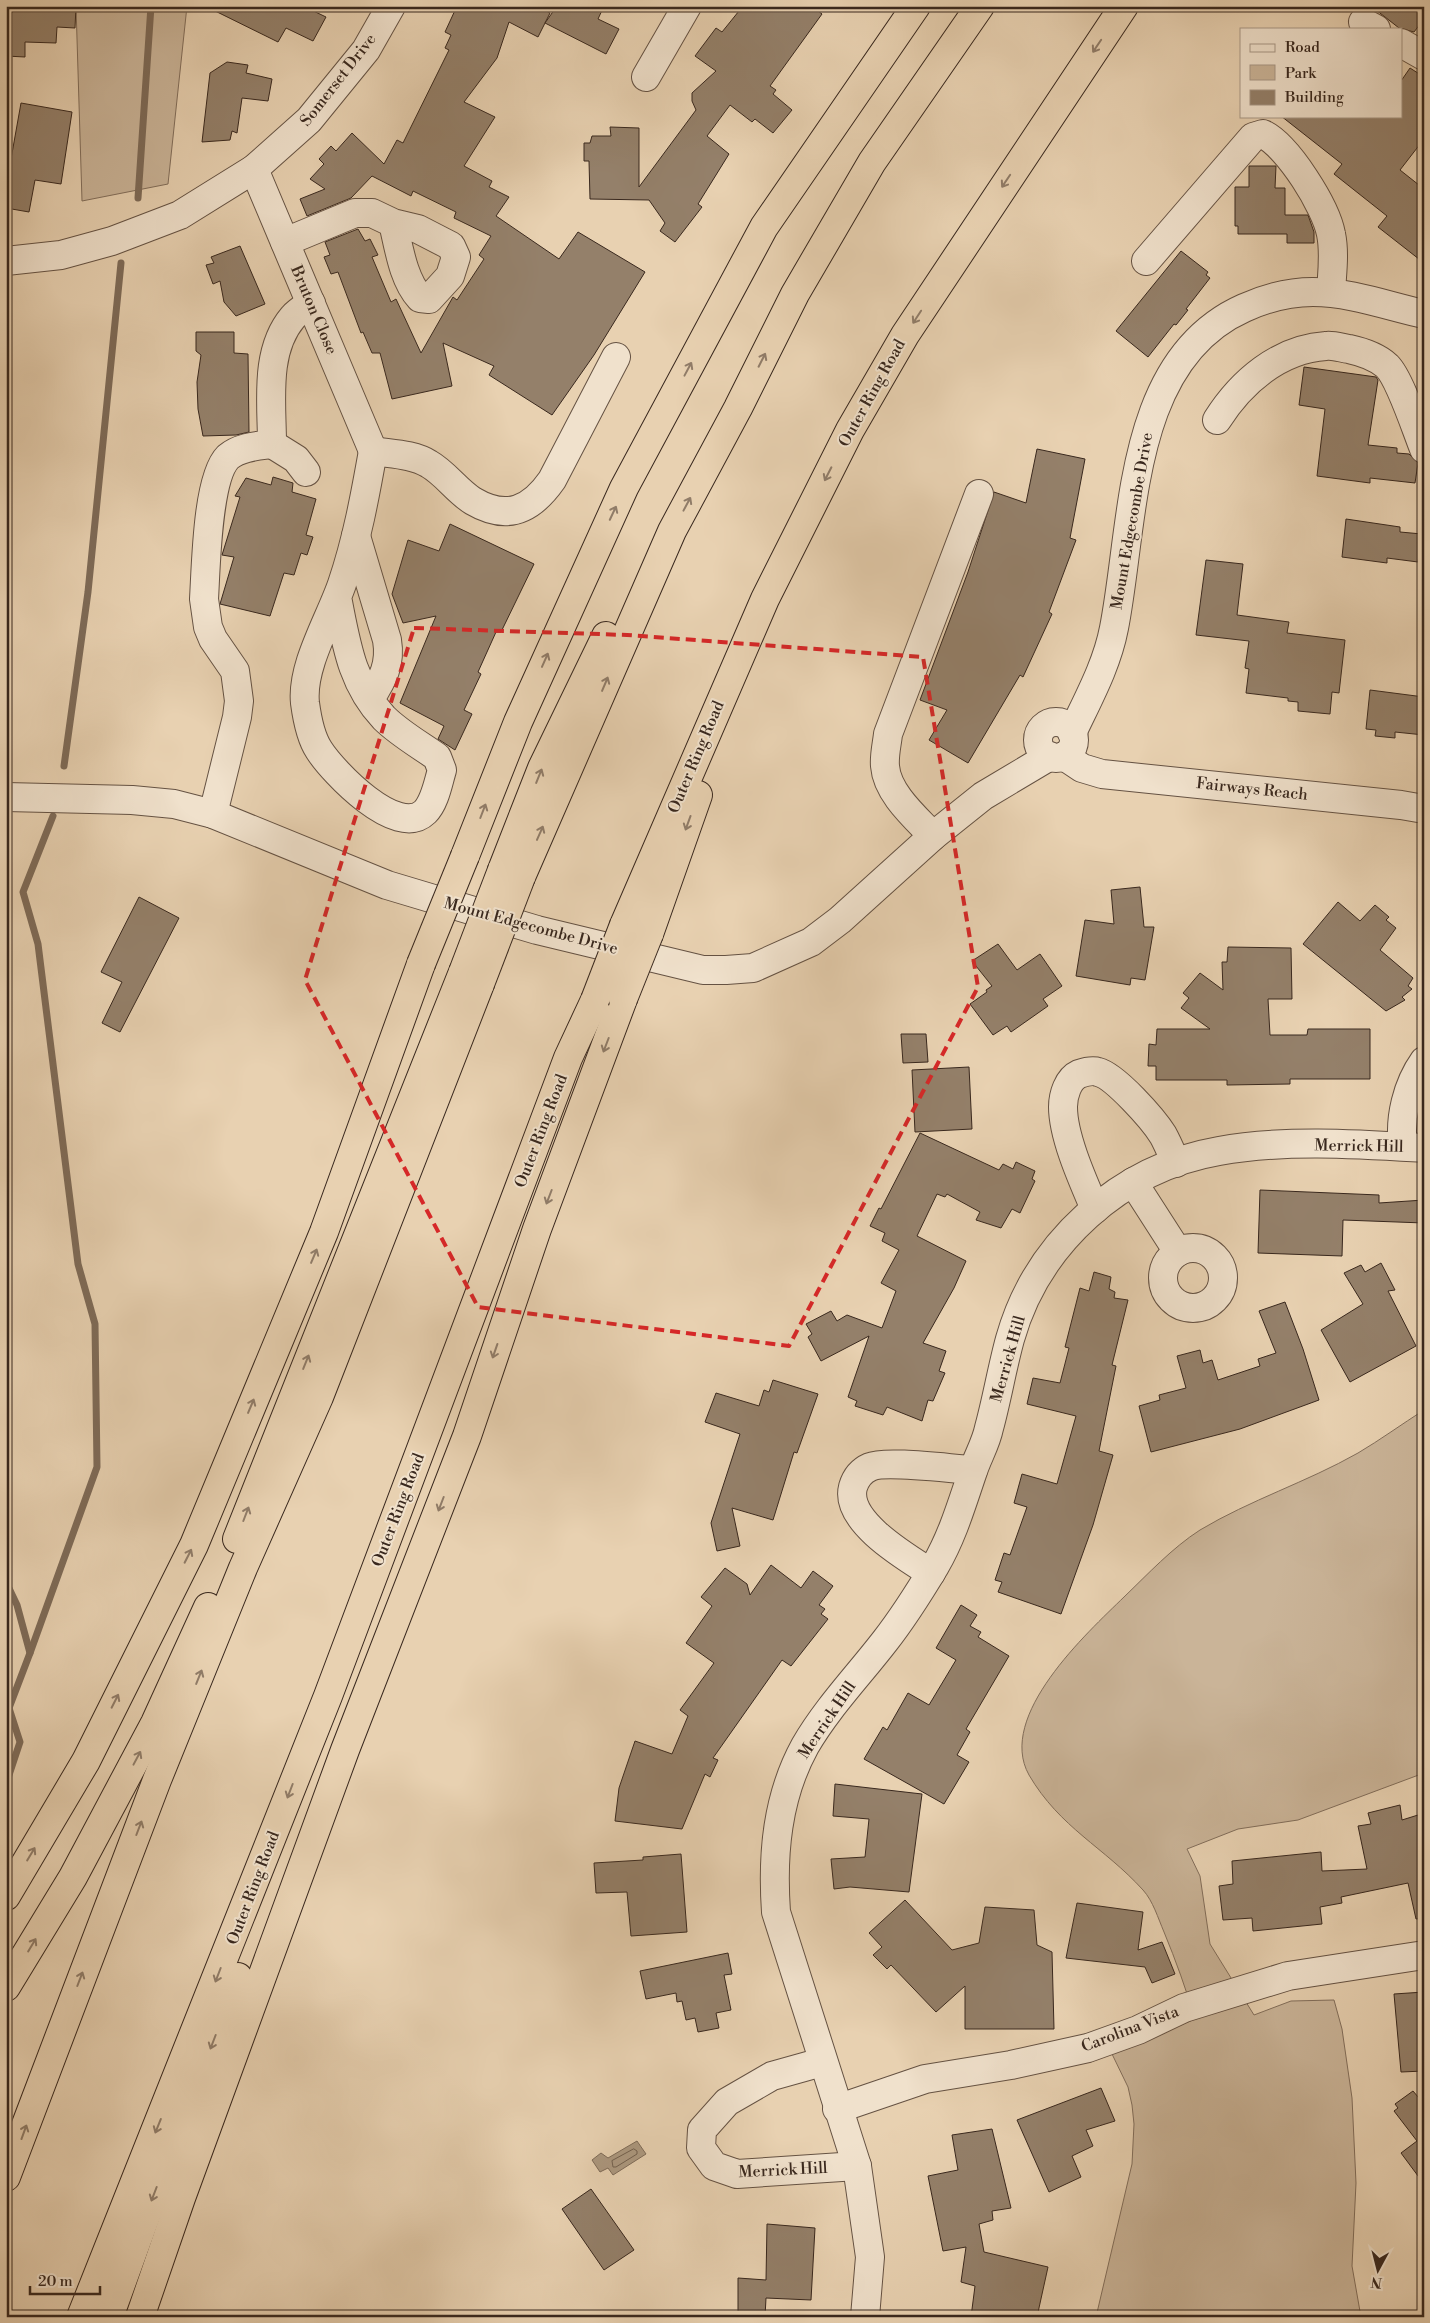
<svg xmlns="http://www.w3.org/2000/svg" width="1430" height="2323" viewBox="0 0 1430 2323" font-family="'Libre Bodoni',serif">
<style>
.green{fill:#cab498;stroke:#826e5b}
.water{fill:#ac987f;stroke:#7e6b58}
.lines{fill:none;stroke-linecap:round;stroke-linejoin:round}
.shore{stroke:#72604e;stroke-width:1}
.stream{stroke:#7e6b58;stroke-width:7}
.building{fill:#94806a;stroke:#39281e}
.minor-casing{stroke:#655243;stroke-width:30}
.highway-casing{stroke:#39281e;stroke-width:30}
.minor{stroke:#f0e1cc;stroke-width:28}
.highway{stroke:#e8d1b1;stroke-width:28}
.highway-bridge-casing{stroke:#39281e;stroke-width:30;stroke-linecap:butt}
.highway-bridge{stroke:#e8d1b1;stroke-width:28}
.oneway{stroke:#907c68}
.marked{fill:none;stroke:#d62828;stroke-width:4;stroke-dasharray:10 6;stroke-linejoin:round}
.labels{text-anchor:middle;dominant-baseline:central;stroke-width:4;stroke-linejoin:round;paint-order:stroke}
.street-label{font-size:16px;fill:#39281e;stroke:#f0e1cc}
</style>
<rect width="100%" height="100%" fill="#e8d1b1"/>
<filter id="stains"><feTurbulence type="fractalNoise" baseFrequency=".004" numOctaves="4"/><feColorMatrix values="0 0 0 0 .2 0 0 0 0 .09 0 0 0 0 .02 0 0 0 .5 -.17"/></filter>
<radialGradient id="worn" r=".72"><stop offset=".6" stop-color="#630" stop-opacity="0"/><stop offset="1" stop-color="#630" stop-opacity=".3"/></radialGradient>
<g class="green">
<polygon points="76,6 187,6 168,184 82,201"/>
<path d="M 1424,1410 L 1424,1773 L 1298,1820 L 1238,1829 L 1187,1849 L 1200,1876 L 1210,1944 L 1254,2015 L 1291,2001 L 1334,2000 L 1342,2029 L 1352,2098 L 1356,2183 L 1352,2266 L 1361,2317 L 1096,2317 L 1132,2164 L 1134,2124 L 1132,2105 L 1128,2087 L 1112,2054 L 1195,2019 C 1186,1989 1176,1961 1164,1932 C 1158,1918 1153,1901 1143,1890 C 1104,1847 1060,1828 1029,1775 C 996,1716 1087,1633 1124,1597 C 1148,1574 1172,1548 1200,1530 C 1250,1500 1307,1482 1358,1453 C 1380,1440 1402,1424 1424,1410 Z"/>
</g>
<polygon class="water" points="637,2141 646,2154 613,2175 608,2168 600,2172 592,2160 601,2153 608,2158"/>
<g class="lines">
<polygon class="shore" points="634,2149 637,2151 637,2154 616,2167 613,2167 612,2161"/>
<g class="stream">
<polyline points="138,198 151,6"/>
<polyline points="64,766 88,592 121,263"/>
<polyline points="6,1582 17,1605 30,1653 9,1708 20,1742 6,1784"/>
<polyline points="30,1653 97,1467 95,1324 78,1264 38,944 23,892 53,816"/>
</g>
</g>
<g class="building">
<polygon points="6,6 76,6 75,28 57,27 56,43 25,42 25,57 6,56"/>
<polygon points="205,6 303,6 326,17 313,41 286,28 278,42"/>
<polygon points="457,6 537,6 550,13 538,37 509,22 497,58 464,102 495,117 464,166 492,181 489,187 509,197 496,216 559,259 578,232 645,272 594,355 552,415 489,375 494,366 443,343 452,386 392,399 380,353 372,353 363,332 361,333 338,272 331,274 324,257 330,255 325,242 358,229 365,241 370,239 378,255 372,257 391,302 396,299 421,353 453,297 457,300 484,259 479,255 491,236 454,218 456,212 413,191 411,196 372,176 351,198 307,216 300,199 325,189 310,179 324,164 319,159 331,146 336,151 352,133 384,164 397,140 403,143 449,50 445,48 451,35 445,32"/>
<polygon points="557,6 604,6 598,19 619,29 606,54 545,23"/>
<polygon points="743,6 812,6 822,14 770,86 776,90 773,94 792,110 773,133 755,119 752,122 730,105 707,136 729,154 698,204 702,207 675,242 660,231 665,223 649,200 590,199 589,161 584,161 584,143 590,143 592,136 611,136 610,127 639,128 639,187 696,110 692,101 692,93 716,71 695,56 716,28 722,32"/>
<polygon points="1371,6 1424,6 1424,19 1414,32 1399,28"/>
<polygon points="227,62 248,65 246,73 272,79 268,101 242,98 237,133 232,131 230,140 202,142 210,73"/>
<polygon points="1410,68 1424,77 1424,139 1400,170 1424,189 1424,263 1378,227 1387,216 1334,174 1342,164 1281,116 1401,116 1401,81"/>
<polygon points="21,103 72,112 61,184 35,180 29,212 6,208 6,187"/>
<polygon points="1249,166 1276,166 1275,188 1285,188 1285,215 1308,215 1314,232 1314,243 1287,243 1287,234 1238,234 1238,226 1235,226 1235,187 1249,187"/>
<polygon points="240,246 265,304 236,316 224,302 220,281 213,284 206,265 214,263 211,257"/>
<polygon points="1181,251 1208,272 1206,275 1210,278 1186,309 1188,310 1176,325 1174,324 1148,357 1116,331"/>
<polygon points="196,332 234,332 234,353 248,354 249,432 236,435 203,436 198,409 197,382 201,355 196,351"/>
<polygon points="1304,367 1376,377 1378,380 1368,445 1397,448 1397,453 1409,454 1418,463 1415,483 1370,478 1370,483 1317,476 1325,409 1299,405"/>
<polygon points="1037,449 1085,459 1070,538 1076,540 1049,612 1052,614 1023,677 1020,675 968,763 929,740 947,710 920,700 968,572 994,492 1026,503"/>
<polygon points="273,477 293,483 292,492 316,499 306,535 313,537 307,555 301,553 294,575 284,573 270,616 220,604 234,557 222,555 240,497 235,496 246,478 271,485"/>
<polygon points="1346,519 1400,527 1400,532 1422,534 1418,562 1387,558 1387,563 1342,557"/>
<polygon points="450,524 534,564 501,632 496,632 478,672 481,674 464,710 472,714 455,750 438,739 444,726 400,703 436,616 403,623 392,594 408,540 439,551"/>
<polygon points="1206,560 1243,564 1237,615 1289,622 1287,633 1345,640 1339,693 1332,692 1330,714 1298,711 1298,702 1288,701 1288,698 1246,693 1249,669 1245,668 1249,641 1196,635"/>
<polygon points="1370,690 1424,697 1424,735 1395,732 1395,738 1375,736 1376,730 1366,729"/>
<polygon points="1140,887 1144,927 1154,927 1145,980 1131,978 1130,985 1076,976 1085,920 1114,924 1111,890"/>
<polygon points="139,897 179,918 120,1032 102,1023 122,982 101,972"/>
<polygon points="1338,902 1360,921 1375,905 1389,917 1386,920 1396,928 1380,950 1413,978 1408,986 1412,989 1402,997 1405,1000 1386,1011 1303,944"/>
<polygon points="998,944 1017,970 1040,954 1062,986 1043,999 1048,1006 1011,1032 1007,1026 993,1035 970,1004 987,992 986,990 992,986 972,961"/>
<polygon points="1228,947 1291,948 1292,999 1268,999 1270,1035 1307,1035 1308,1029 1370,1029 1370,1079 1290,1079 1290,1084 1227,1085 1227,1080 1156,1080 1156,1066 1148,1066 1149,1044 1156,1045 1157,1029 1210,1029 1181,1008 1189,998 1183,993 1200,973 1223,990 1222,962 1227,962"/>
<polygon points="901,1034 926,1034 928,1062 903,1063"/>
<polygon points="969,1067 972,1129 915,1132 912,1070"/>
<polygon points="920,1133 999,1170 1003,1164 1013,1169 1016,1162 1035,1171 1032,1179 1035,1181 1020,1213 1012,1209 1001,1228 976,1220 980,1212 947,1194 945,1197 937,1194 917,1236 966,1261 954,1288 923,1343 946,1351 939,1371 945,1373 933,1401 928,1400 922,1421 887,1407 883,1415 855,1406 857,1401 848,1397 869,1336 821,1361 808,1337 812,1334 806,1324 831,1311 837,1321 847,1315 882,1328 896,1291 881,1283 899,1250 882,1241 885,1233 870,1226 879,1208 881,1209"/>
<polygon points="1260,1190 1379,1195 1379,1203 1424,1200 1424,1223 1343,1220 1342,1256 1258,1253"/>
<polygon points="1381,1263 1395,1290 1388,1291 1416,1346 1350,1382 1321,1330 1363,1304 1344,1273 1361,1265 1365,1272"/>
<polygon points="1094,1272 1111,1277 1109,1289 1115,1292 1114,1298 1128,1300 1112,1365 1116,1366 1099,1451 1113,1455 1093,1525 1061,1614 998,1592 1002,1582 995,1580 1004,1553 1010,1555 1027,1507 1014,1503 1022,1474 1057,1484 1076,1416 1027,1404 1033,1378 1060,1383 1069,1348 1065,1347 1080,1288 1089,1291"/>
<polygon points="1285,1302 1303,1349 1319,1400 1240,1429 1151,1452 1139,1406 1160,1400 1159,1395 1186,1388 1177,1356 1200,1350 1203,1363 1212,1360 1218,1380 1260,1366 1258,1359 1276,1353 1259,1311"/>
<polygon points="773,1380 818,1394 797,1453 794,1452 773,1520 732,1508 740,1546 717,1551 711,1523 740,1434 705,1422 716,1393 759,1406 764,1390 769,1392"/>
<polygon points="771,1565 801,1588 813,1571 833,1586 819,1605 825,1609 821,1614 828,1619 791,1666 782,1660 713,1758 718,1760 710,1777 705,1774 682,1829 615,1821 619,1788 635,1741 672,1754 688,1716 680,1710 714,1663 686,1643 712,1606 701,1597 725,1568 747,1584 750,1595"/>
<polygon points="961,1605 977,1615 970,1626 981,1632 978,1637 1009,1656 966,1729 970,1732 957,1755 969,1762 944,1804 864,1759 883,1727 887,1730 908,1693 929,1705 956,1660 936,1648"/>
<polygon points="835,1784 922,1794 909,1892 850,1887 834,1889 831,1859 865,1857 869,1819 833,1816"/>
<polygon points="1400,1805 1402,1820 1418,1815 1424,1840 1424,1918 1416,1919 1408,1883 1341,1897 1342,1903 1320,1907 1322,1924 1253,1931 1252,1918 1223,1920 1219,1886 1233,1884 1232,1861 1321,1852 1322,1871 1367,1869 1358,1826 1371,1824 1368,1813"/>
<polygon points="681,1854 687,1932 631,1936 627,1892 596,1893 594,1863 643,1860 643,1857"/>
<polygon points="905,1900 952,1950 979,1943 985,1907 1034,1910 1037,1945 1052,1952 1054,2029 965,2029 965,1986 936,2012 891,1965 887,1969 873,1955 882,1947 869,1933"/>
<polygon points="1077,1903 1143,1912 1138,1950 1162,1942 1175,1974 1152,1983 1145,1967 1066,1958"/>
<polygon points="728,1953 732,1974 724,1975 731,2010 716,2013 719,2028 698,2032 695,2018 686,2020 682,2001 677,2002 676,1993 646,1999 640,1971"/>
<polygon points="1424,1992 1424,2071 1401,2072 1394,1994"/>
<polygon points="1101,2088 1115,2121 1086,2130 1093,2146 1072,2156 1081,2177 1049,2192 1017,2120"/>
<polygon points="1413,2091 1424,2104 1424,2184 1401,2153 1417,2141 1394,2111 1398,2108 1395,2104"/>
<polygon points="992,2129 1011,2208 992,2211 993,2220 979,2224 984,2252 1048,2267 1037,2317 971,2317 975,2286 961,2282 966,2247 943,2251 928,2176 958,2170 952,2135"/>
<polygon points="591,2189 634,2250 604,2270 562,2209"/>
<polygon points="767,2224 815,2228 811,2300 766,2298 765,2317 738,2316 738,2278 766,2280"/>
</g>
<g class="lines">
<defs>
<g id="minor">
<polyline points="1363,22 1376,29"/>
<polyline points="1401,43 1424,56"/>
<polyline points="646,77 687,6"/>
<polyline points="254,169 373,451"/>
<path d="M 285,242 L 355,213 L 372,213 L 393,223 L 418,229 L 451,246 L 456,257 L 450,276 L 429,299 L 420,298 C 403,279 399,248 393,223"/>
<polyline points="6,261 61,255 112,241 180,215 254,169 309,120 366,50 391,6"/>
<path d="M 1146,261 L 1253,137 L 1263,134 C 1288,146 1326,207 1331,234 C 1335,253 1332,273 1331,292"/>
<path d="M 1217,420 C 1241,382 1279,349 1326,346 C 1333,345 1342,348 1349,349 C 1363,352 1376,356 1387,366 C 1400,379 1416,429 1424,449"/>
<polyline points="272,444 296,459 306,472"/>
<path d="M 373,451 C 391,454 413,454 429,464 C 445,473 457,491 473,501 C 507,521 531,510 552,480 L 616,357"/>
<path d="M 356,536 L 387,640 C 391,664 383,679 370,699"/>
<path d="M 337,597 C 346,642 351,683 384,718 C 399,733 420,745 437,757 L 442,770 C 438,783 435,802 425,812 C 397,839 333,772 319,750 C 311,738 307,718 305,703 C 301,666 330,619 342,584 C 357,540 365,496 373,451"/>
<circle cx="1056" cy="740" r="18"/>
<path d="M 1072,733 C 1088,699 1107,665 1114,628 C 1135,521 1127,360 1244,308 C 1266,298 1289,292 1313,292 C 1350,292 1388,306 1424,314"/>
<polyline points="1064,756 1082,768 1102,774 1401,805 1424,809"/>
<polyline points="6,797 132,800 174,804 213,814 387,885 537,930 703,970 726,970 753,968 811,942 840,920 933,836 983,796 1050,756"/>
<path d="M 213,814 L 237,717 L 239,701 L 235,671 L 213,639 L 208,627 L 204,599 C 206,567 207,478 228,457 C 240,447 257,446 272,444 C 272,403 264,351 293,317 C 297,312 305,307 311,303"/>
<path d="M 933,836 C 915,817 887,793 885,766 C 884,755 887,744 888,734 L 979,494"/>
<path d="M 1403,1146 C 1399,1118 1407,1085 1424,1061"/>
<polyline points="1133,1182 1178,1252"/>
<path d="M 1095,1209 C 1083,1181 1063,1137 1063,1107 C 1063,1095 1068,1079 1079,1074 C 1085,1072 1092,1070 1098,1072 C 1115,1076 1153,1119 1163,1135 C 1168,1144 1172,1154 1176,1163"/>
<circle cx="1193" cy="1278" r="30"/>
<path d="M 931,1573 C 906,1557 844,1521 853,1487 C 856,1477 861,1471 870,1467 C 886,1460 952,1469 973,1470"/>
<polyline points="822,2062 772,2076 727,2102 702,2130 701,2148 714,2166 737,2174 857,2166"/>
<polyline points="837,2109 925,2079 1011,2065 1088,2048 1138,2030 1184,2008 1288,1976 1424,1955"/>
<path d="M 865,2317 L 870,2257 L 857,2166 L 776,1912 C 772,1854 777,1797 805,1746 C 827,1708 858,1676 885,1641 C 903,1618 920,1591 935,1566 C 953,1535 962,1503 973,1471 C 978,1456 986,1443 989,1428 C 997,1399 1002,1368 1010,1339 C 1037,1243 1120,1168 1219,1151 C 1284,1139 1358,1144 1424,1148"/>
</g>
<g id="highway">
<polyline points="465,856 518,722 624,488 764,227 916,6"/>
<polyline points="502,870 542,768 606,636"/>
<polyline points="521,877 672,531 738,408 795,294 872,162 980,6"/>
<polyline points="624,925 765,599 850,430 905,335 1124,6"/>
<polyline points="649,934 698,795"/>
<polyline points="237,1539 463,972"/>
<polyline points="6,1896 86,1761 194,1545 324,1232 421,964"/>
<polyline points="6,1987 73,1877 155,1723 208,1607"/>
<polyline points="6,2177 157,1780 243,1568 319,1397 480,984"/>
<polyline points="81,2317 328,1696 568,1058 595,1000"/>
<polyline points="109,2317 144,2221 238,1977"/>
<polyline points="140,2317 181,2198 345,1750 467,1436 537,1229 623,999"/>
</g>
</defs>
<use href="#minor" class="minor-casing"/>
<use href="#highway" class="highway-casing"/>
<use href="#minor" class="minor"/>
<use href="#highway" class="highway"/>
<defs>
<g id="highway-bridge">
<polyline points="421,964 465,856"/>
<polyline points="463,972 502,870"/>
<polyline points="480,984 521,877"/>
<polyline points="623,999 649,934"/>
<polyline points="595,1000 624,925"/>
</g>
</defs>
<use href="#highway-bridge" class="highway-bridge-casing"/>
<use href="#highway-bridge" class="highway-bridge"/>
</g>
<defs><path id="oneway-shaft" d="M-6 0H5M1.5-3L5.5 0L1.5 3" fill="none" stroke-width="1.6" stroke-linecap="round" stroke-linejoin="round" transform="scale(1.25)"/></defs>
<g class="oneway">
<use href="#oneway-shaft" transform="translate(1097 46) rotate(124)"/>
<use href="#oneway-shaft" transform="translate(1006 181) rotate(124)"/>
<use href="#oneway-shaft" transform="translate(917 317) rotate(123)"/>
<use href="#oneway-shaft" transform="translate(762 360) rotate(-63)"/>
<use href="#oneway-shaft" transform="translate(688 369) rotate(-62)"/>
<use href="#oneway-shaft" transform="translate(828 474) rotate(117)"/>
<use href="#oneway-shaft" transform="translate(687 504) rotate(-62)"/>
<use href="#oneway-shaft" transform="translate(613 513) rotate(-65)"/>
<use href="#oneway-shaft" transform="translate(545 660) rotate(-66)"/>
<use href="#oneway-shaft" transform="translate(605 684) rotate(-67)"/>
<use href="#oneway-shaft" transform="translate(539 776) rotate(-68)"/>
<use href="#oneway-shaft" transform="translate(483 811) rotate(-69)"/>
<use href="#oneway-shaft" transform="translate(688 823) rotate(110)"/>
<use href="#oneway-shaft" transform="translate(540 833) rotate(-66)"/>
<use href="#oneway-shaft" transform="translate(606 1045) rotate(111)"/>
<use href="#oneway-shaft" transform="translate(549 1197) rotate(111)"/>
<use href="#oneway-shaft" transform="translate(314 1256) rotate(-67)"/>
<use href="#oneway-shaft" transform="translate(495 1351) rotate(109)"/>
<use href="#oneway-shaft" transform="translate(306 1362) rotate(-68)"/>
<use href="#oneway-shaft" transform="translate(251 1406) rotate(-67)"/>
<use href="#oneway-shaft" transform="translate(441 1504) rotate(111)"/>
<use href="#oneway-shaft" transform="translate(246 1514) rotate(-69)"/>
<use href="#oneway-shaft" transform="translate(188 1556) rotate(-63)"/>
<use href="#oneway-shaft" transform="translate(199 1677) rotate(-68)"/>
<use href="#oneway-shaft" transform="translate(115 1701) rotate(-63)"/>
<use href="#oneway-shaft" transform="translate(137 1758) rotate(-62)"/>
<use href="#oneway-shaft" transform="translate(290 1791) rotate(111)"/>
<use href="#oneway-shaft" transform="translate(139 1828) rotate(-69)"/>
<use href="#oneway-shaft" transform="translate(31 1854) rotate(-59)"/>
<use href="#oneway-shaft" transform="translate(32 1945) rotate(-59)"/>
<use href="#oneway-shaft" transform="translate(218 1975) rotate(111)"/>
<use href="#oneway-shaft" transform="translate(80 1979) rotate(-69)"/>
<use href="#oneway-shaft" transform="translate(213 2042) rotate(111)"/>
<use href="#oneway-shaft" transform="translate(158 2126) rotate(112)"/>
<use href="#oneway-shaft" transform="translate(24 2132) rotate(-70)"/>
<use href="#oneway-shaft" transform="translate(154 2194) rotate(111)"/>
</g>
<path class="marked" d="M 414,628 L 627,635 L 923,657 L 978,987 L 789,1346 L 478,1307 L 305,980 Z"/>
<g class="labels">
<g class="street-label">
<text transform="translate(338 80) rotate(-52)">Somerset Drive</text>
<text transform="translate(314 310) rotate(67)">Bruton Close</text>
<text transform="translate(872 393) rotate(-61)">Outer Ring Road</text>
<text transform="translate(1132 521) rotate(-80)">Mount Edgecombe Drive</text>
<text transform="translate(696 757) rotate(-67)">Outer Ring Road</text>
<text transform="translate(1252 789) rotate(6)">Fairways Reach</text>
<text transform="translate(531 926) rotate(15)">Mount Edgecombe Drive</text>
<text transform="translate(541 1131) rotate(-69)">Outer Ring Road</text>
<text transform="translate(1359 1146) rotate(1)">Merrick Hill</text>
<text transform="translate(1008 1359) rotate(-74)">Merrick Hill</text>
<text transform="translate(398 1510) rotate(-69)">Outer Ring Road</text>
<text transform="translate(827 1720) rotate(-56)">Merrick Hill</text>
<text transform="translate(253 1888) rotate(-69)">Outer Ring Road</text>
<text transform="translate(1130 2029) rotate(-21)">Carolina Vista</text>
<text transform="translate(783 2170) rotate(-3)">Merrick Hill</text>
</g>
</g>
<rect width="1430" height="2323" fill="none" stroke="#e8d1b1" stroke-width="25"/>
<rect x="8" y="8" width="1415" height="2308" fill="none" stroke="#39281e" stroke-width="2.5"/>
<rect x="12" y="12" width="1405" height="2298" fill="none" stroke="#39281e"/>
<rect x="1240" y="28" width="162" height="90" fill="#f0e1cc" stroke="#a79786"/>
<rect x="1250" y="44" width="25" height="8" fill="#f0e1cc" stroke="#a79786"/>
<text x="1285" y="52" font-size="15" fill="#39281e">Road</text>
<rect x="1250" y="65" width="25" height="15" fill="#cab498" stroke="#a79786"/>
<text x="1285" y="78" font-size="15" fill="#39281e">Park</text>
<rect x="1250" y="90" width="25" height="15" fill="#94806a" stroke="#a79786"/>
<text x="1285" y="102" font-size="15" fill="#39281e">Building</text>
<g transform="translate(1378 2270) rotate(187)" stroke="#f0e1cc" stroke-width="4" paint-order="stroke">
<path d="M0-4L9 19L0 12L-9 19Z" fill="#39281e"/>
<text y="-8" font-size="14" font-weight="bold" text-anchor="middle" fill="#39281e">N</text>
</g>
<path d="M30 2286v8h70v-8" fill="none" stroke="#39281e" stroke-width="2.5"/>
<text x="38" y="2286" font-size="15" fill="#39281e" stroke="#f0e1cc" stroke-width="4" paint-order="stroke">20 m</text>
<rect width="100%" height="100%" filter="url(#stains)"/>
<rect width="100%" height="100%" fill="url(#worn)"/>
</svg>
